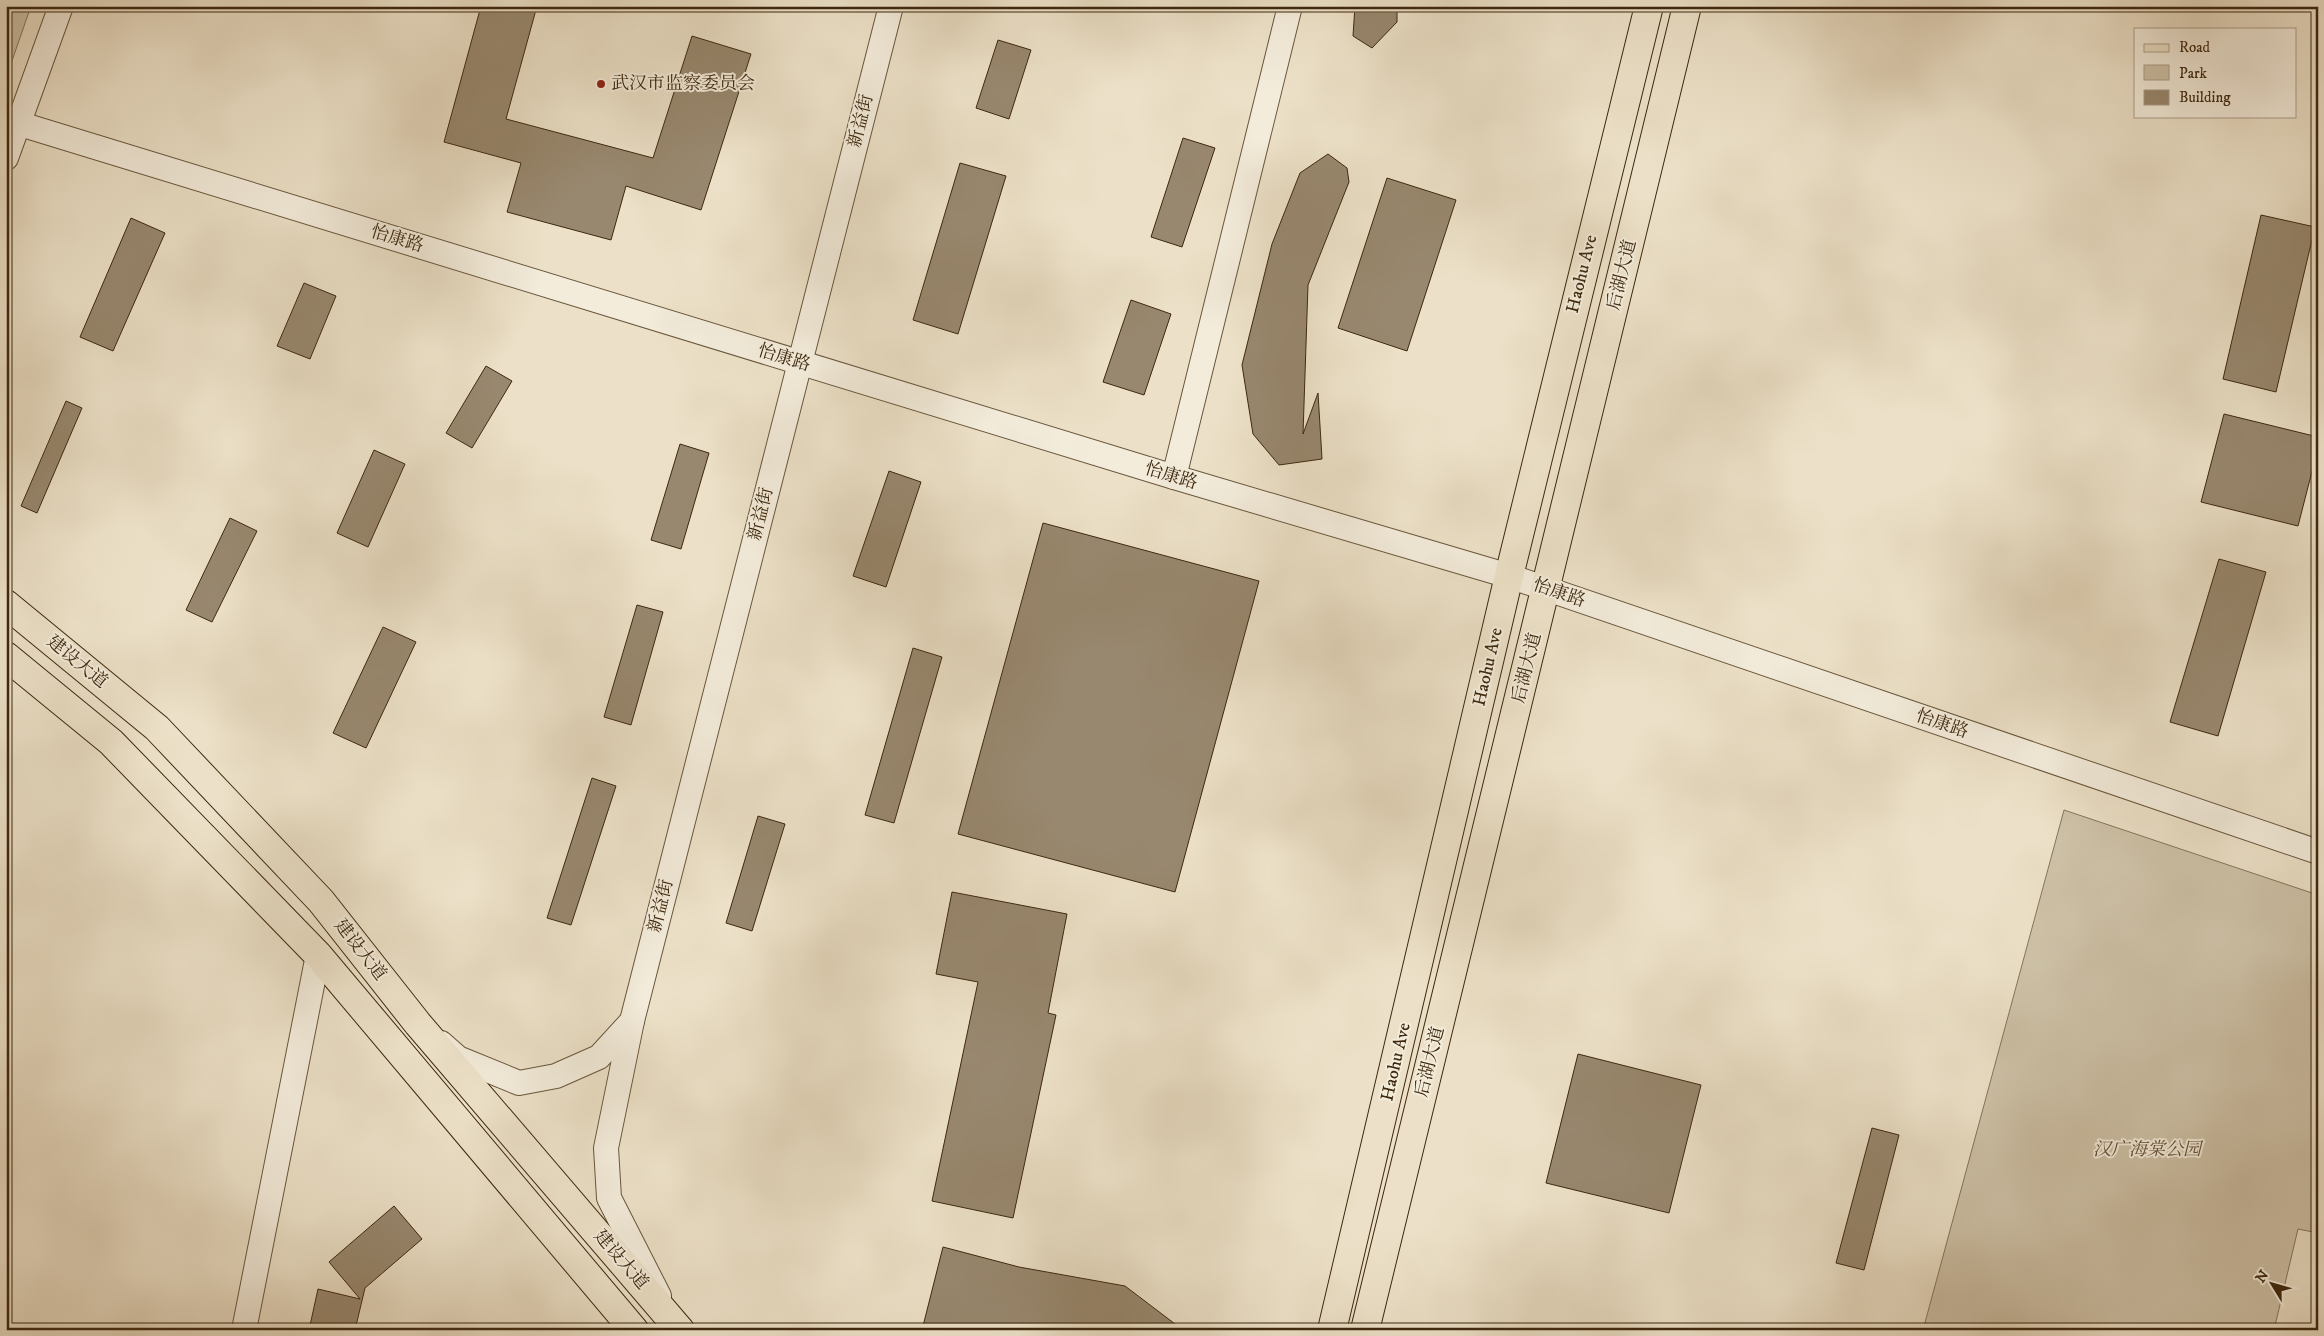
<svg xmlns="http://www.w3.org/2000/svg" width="2324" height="1336" viewBox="0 0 2324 1336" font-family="'IM FELL DW Pica','Noto Serif SC',serif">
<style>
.green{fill:#cec2a8;stroke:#86755b}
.building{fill:#98886f;stroke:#3d280e}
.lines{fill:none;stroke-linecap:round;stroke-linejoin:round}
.minor-casing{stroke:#69563c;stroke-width:26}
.major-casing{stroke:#3d280e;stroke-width:30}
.minor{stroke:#f3ecdb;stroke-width:24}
.major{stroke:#ece1c8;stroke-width:28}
.poi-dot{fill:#8f2418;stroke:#f3ecdb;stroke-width:2}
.labels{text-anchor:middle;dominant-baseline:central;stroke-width:4;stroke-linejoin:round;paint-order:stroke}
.poi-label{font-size:18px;fill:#3d280e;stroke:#f3ecdb;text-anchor:start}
.street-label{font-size:18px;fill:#3d280e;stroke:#f3ecdb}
.park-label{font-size:18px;font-style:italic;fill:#614e34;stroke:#f3ecdb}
</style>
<rect width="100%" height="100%" fill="#ece1c8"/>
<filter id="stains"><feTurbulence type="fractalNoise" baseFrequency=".004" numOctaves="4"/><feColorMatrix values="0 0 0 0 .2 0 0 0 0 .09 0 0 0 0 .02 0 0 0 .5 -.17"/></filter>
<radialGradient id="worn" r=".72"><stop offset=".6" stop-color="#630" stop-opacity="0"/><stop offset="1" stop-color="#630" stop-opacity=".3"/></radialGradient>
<g class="green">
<polygon points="6,6 31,6 6,78"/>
<polygon points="2064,810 2318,895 2318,1233 2298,1229 2274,1330 1923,1330"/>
</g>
<g class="building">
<polygon points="481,6 537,6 506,119 653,158 692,36 751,54 701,210 626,186 611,240 507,212 521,163 444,142"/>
<polygon points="1355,6 1397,6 1397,22 1372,48 1353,36"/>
<polygon points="998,40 1031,50 1009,119 976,108"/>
<polygon points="1183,138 1215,148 1182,247 1151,237"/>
<polygon points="1328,154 1347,168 1349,182 1308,285 1303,434 1318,393 1322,459 1279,465 1253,434 1242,365 1272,244 1300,173"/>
<polygon points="960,163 1006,176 958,334 913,320"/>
<polygon points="1387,178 1456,200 1407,351 1338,328"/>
<polygon points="2261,215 2315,227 2276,392 2223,379"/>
<polygon points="131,218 165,233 113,351 80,337"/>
<polygon points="304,283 336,296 310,359 277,346"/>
<polygon points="1131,300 1171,314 1144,395 1103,382"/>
<polygon points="486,366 512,381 472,448 446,433"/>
<polygon points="66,401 82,408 37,513 21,506"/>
<polygon points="2224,414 2318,437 2318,448 2298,526 2201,502"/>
<polygon points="680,444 709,453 681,549 651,540"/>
<polygon points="374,450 405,464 368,547 337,533"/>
<polygon points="889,471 921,482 886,587 853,576"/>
<polygon points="230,518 257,531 212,622 186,610"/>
<polygon points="1043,523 1259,581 1175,892 958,834"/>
<polygon points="2219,559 2266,572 2218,736 2170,722"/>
<polygon points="637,605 663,612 631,725 604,717"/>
<polygon points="383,627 416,642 366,748 333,733"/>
<polygon points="913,648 942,657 894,823 865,815"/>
<polygon points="592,778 616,786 571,925 547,918"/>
<polygon points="758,816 785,824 752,931 726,923"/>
<polygon points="952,892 1067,914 1048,1013 1056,1015 1013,1218 932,1201 978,982 936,974"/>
<polygon points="1578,1054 1701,1085 1669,1213 1546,1183"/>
<polygon points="1872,1128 1899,1135 1864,1270 1836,1263"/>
<polygon points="394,1206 422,1239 365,1288 355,1330 309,1330 318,1289 360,1299 329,1262"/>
<polygon points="943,1247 1019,1267 1125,1286 1183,1330 922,1330"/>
</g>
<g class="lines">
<defs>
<g id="minor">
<polyline points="17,123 1174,477 1509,576 2318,852"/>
<polyline points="6,158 61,6"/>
<polyline points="1174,477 1290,6"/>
<polyline points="632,1021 891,6"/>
<polyline points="441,1043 458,1058 519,1083 556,1076 599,1057 632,1021 606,1148 609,1198 659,1296"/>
<polyline points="244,1330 318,955"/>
</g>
<g id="major">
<polyline points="6,604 157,728 321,901 418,1024 680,1330"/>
<polyline points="6,656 111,742 318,955 634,1330"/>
<polyline points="1332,1330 1509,576 1649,6"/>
<polyline points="1365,1330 1687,6"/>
</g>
</defs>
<use href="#minor" class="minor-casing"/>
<use href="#major" class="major-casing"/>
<use href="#minor" class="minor"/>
<use href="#major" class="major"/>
</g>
<circle class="poi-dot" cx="601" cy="84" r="5"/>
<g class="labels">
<g class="poi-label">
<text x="611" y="84">武汉市监察委员会</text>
</g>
<g class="street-label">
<text transform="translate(861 121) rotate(-76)">新益街</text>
<text transform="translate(397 239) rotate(17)">怡康路</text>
<text transform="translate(1582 274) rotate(-76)">Haohu Ave</text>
<text transform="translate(1622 275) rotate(-76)">后湖大道</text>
<text transform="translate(784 358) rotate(17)">怡康路</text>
<text transform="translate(1171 476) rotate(17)">怡康路</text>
<text transform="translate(761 514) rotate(-76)">新益街</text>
<text transform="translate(1559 593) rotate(19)">怡康路</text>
<text transform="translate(77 662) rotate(39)">建设大道</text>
<text transform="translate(1488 667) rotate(-77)">Haohu Ave</text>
<text transform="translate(1527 668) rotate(-76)">后湖大道</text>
<text transform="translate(1942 724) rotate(19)">怡康路</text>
<text transform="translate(661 906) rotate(-76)">新益街</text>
<text transform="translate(360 950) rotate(52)">建设大道</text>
<text transform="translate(1396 1062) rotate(-77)">Haohu Ave</text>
<text transform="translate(1430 1062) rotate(-76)">后湖大道</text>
<text transform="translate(621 1260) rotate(49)">建设大道</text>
</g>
<g class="park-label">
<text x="2147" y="1150">汉广海棠公园</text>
</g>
</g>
<rect width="2324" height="1336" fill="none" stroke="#ece1c8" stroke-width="25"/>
<rect x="8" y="8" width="2309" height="1321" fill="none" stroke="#3d280e" stroke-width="2.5"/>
<rect x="12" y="12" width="2299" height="1311" fill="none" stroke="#3d280e"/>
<rect x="2134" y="28" width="162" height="90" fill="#f3ecdb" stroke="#aa9e89"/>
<rect x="2144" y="44" width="25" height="8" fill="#ece1c8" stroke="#aa9e89"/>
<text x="2179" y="52" font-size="15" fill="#3d280e">Road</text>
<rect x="2144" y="65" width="25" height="15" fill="#cec2a8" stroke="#aa9e89"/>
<text x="2179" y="78" font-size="15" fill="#3d280e">Park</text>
<rect x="2144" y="90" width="25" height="15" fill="#98886f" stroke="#aa9e89"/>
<text x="2179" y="102" font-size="15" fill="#3d280e">Building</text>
<g transform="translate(2272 1284) rotate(307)" stroke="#f3ecdb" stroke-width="4" paint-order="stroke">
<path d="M0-4L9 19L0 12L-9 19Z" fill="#3d280e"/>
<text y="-8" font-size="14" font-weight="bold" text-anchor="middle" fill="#3d280e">N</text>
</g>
<rect width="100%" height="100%" filter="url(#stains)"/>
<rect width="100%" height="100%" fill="url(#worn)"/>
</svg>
